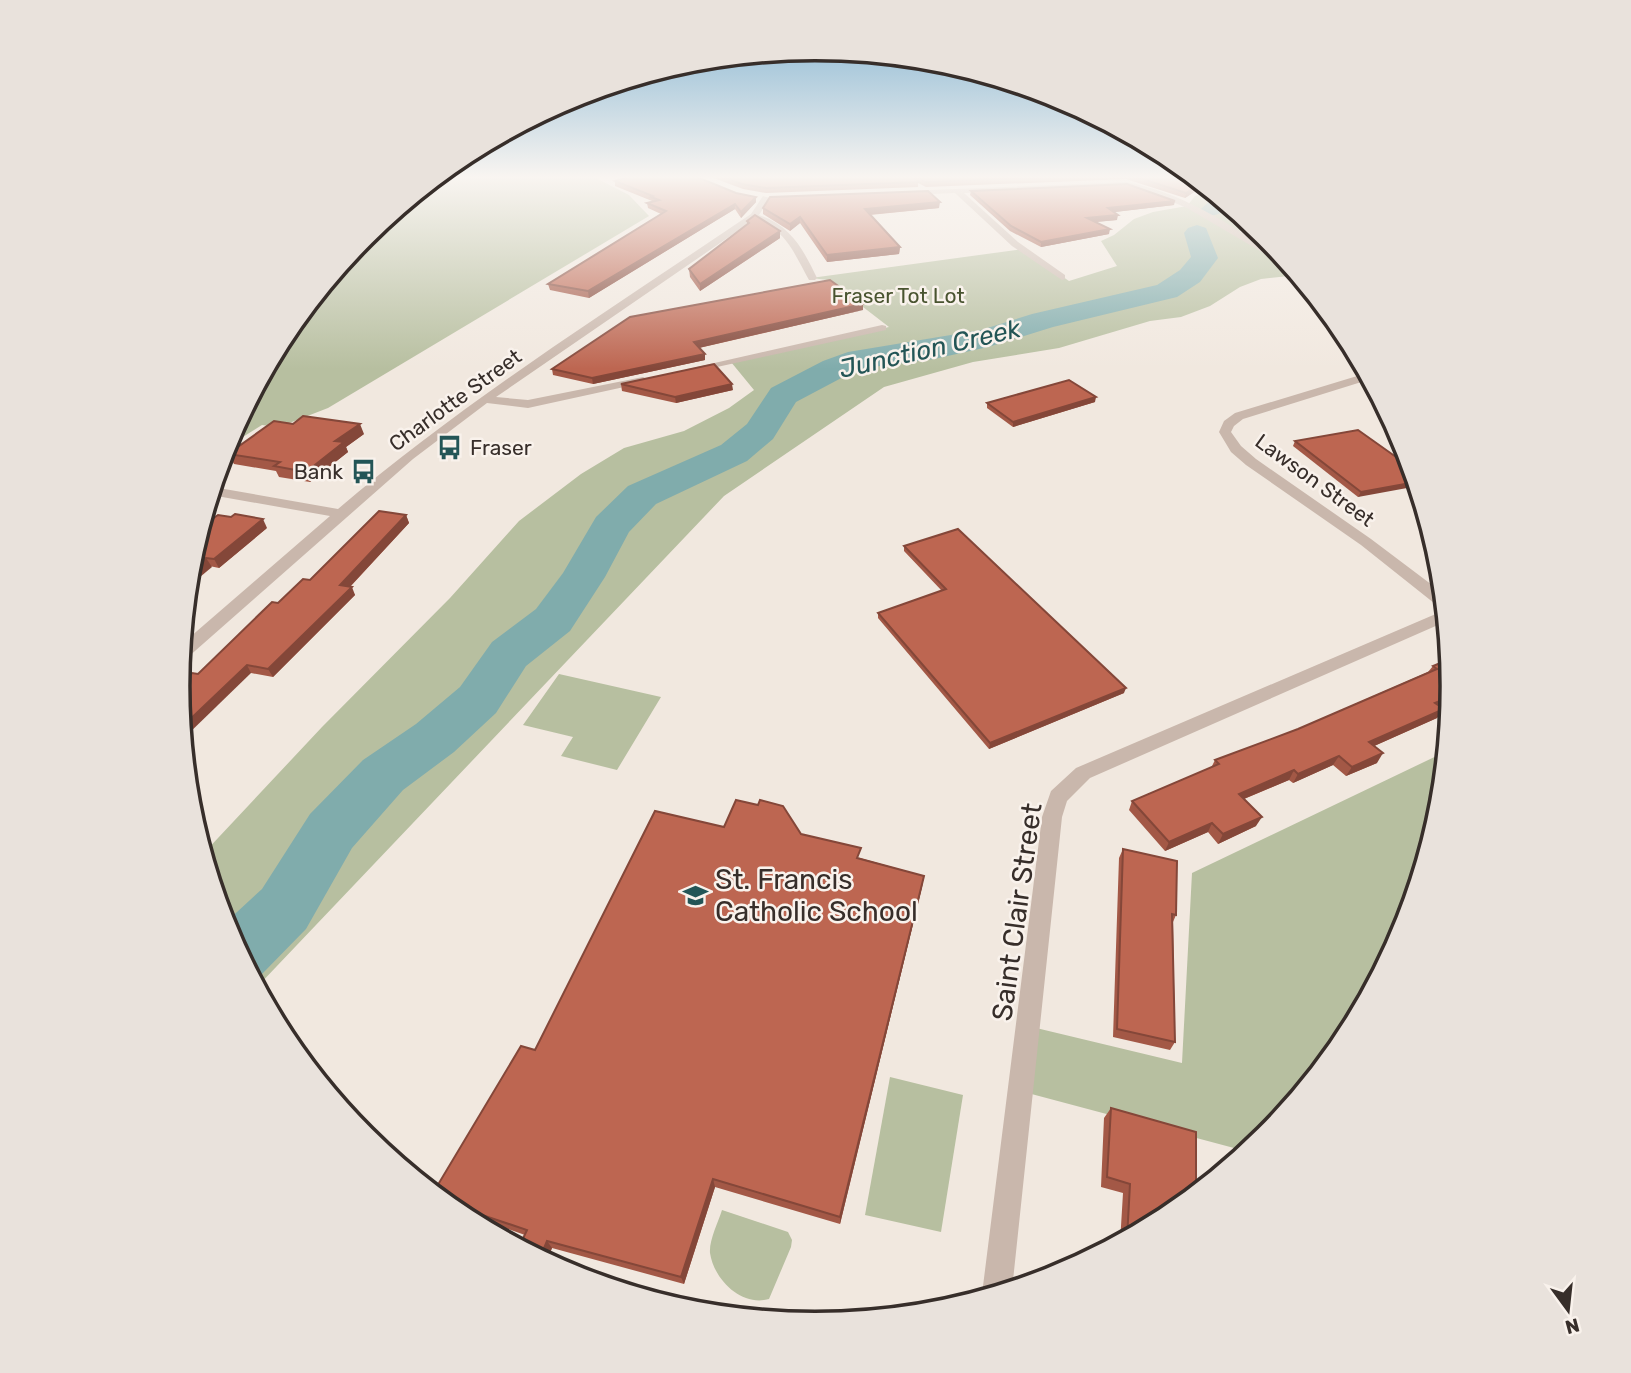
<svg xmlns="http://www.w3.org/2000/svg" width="1631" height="1373" viewBox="0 0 1631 1373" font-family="Rubik,sans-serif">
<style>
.green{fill:#b7bfa0}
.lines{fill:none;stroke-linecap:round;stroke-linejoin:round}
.river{fill:#80acac;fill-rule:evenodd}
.minor{fill:#c9b7ac;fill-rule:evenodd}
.wall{fill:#a35846}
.shaded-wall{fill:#844739}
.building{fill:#bd6651;stroke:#844739;stroke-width:2}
.labels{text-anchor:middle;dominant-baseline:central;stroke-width:5;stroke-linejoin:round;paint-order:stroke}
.far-park-label{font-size:21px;fill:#495430;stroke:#f9f2ec}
.far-street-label{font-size:21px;fill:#372e2a;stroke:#f9f2ec}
.far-poi-label{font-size:21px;fill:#372e2a;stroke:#f9f2ec;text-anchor:start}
.water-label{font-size:26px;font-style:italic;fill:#235556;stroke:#f9f2ec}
.near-poi-label{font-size:28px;fill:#372e2a;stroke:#f9f2ec;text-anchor:start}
.near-street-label{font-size:28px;fill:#372e2a;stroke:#f9f2ec}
.rim{fill:none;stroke:#372e2a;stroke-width:3.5}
</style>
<rect width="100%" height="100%" fill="#f1e8df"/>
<g class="green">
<polygon points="436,177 594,177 629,195 649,216 328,408 279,427 262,425 238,440 231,458 219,466 227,442 286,332 365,235"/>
<polygon points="1211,190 1254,225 1234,234 1298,275 1261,279 1240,287 1210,306 1181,317 1150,321 1059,348 973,362 884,387 724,496 257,987 226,930 203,854 322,727 450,598 519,521 581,474 624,448 684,431 729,408 754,390 731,362 889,327 828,280 811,278 1023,249 1069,281 1117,266 1101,241 1114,235 1134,219 1153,212 1187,206 1195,196"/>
<polygon points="559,674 661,697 617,770 561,756 573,737 523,725"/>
<polygon points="1447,751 1441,811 1404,931 1345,1041 1266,1138 1249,1152 1024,1092 1032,1027 1182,1063 1192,873"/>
<polygon points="890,1077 963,1095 941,1232 865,1215"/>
<path d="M 722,1210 L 788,1232 L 792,1240 L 791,1247 L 769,1299 C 742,1307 714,1280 710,1253 C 709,1240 718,1223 722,1210 Z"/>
</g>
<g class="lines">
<g class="river">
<path d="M 1216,195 L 1230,206 C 1221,214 1216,217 1204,214 L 1201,209 Z"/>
<polygon points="1197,225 1206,228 1218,258 1200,282 1177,297 1053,327 988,347 934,359 865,368 847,375 796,402 773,439 747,461 656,504 629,532 605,577 570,631 526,666 496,713 454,752 403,790 352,848 306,929 262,974 252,978 224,924 262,889 310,814 363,760 416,724 460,687 492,642 536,609 563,573 596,517 628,486 721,445 747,424 771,388 823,361 848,352 981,330 1032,314 1157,285 1180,270 1191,257 1184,233 1188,228"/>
</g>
<g class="minor">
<path d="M 1126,182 C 1186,193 1236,229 1287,261 L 1296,272 L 1187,208 L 1144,190 L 1126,186 L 964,193 L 1018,242 L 1065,275 L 1065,279 L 1062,280 L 1012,246 L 955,193 L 906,195 L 902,193 L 906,191 Z"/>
<path d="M 763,196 L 770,198 L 759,215 C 791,226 803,249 817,278 L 815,280 L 809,280 C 794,253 786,230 755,219 L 496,397 L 528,400 L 643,377 L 649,380 L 647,382 L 528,408 L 487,403 L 413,459 L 187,658 L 181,660 L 182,644 L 330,516 L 211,495 L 213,487 L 338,509 C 467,399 611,309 751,214 Z"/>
<polygon points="882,325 886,326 886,330 694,372 688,369"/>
<polygon points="1367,373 1371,379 1243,419 1234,426 1231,432 1241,446 1256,459 1371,539 1444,594 1445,608 1439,607 1361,545 1246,465 1231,452 1219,432 1224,421 1235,413"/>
<polygon points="1445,610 1447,621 1090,778 1067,801 1062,817 1012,1290 984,1298 982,1294 1042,817 1051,791 1076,768"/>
</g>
</g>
<g class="wall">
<polygon points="711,177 1195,177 1205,185 1185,198 1126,179 926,187 918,183 918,187 766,193 743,189"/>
<polygon points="615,181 736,193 756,197 756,202 741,218 735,209 589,298 550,290 548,284 661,214 648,208 647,203 652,202 652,201 615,186"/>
<polygon points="971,191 1174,205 1114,212 1117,220 1094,222 1109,234 1041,247 1010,231 970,195"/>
<polygon points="763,208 939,208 870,215 900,247 899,254 827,262 800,223 790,231 763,214"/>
<polygon points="747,221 780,238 700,291 690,277 689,269 747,224"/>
<polygon points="863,310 699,348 705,360 593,384 553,375 552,369"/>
<polygon points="621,384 733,390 676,403 622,391"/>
<polygon points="1095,402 1013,427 987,408 987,403"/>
<polygon points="364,434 346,447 348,452 310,482 279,477 276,471 234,464 228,454"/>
<polygon points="1295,441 1413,469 1358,497 1293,446"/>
<polygon points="406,515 409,523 350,587 355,595 273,677 251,673 198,674 278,603"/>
<polygon points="267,528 219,568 190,562"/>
<polygon points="904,546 1124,693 989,749 878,618 878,613 942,591 904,551"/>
<polygon points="1450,659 1453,687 1451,704 1441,707 1444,709 1437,718 1374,746 1377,763 1346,776 1333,765 1293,783 1289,780 1244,799 1256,826 1218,844 1208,832 1165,851 1129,810 1132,801 1211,768 1215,760 1298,729 1428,672 1433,666"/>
<polygon points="724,827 860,858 924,876 922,887 840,1224 715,1187 684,1284 552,1248 547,1260 524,1250 520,1245 525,1235 454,1210 433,1193 535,1050"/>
<polygon points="1123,849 1176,915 1173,922 1175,1042 1170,1050 1113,1037 1119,858"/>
<polygon points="1111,1108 1169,1217 1120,1243 1123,1193 1101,1187 1104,1118"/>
</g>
<g class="shaded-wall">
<polygon points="1202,183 1205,185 1185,198 1186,193"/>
<polygon points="756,197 756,202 741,218 741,212"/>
<polygon points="1175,201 1174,205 1107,213 1108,208"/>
<polygon points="940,202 939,208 865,215 865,209"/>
<polygon points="735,204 735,209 589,298 588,291"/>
<polygon points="1118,215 1117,220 1086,223 1087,218"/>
<polygon points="800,217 800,223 790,231 790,224"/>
<polygon points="1110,229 1109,234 1041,247 1041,242"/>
<polygon points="780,231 780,238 700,291 700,284"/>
<polygon points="900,247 899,254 827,262 827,255"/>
<polygon points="863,304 863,310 694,349 694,342"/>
<polygon points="705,354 705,360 593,384 592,378"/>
<polygon points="732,384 733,390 676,403 675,397"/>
<polygon points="1096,397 1095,402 1013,427 1013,422"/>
<polygon points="360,424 364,434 346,447 348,452 310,482 306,472 335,441"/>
<polygon points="1416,482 1418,486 1358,497 1361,492"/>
<polygon points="406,515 409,523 344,593 340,585"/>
<polygon points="263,519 267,528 219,568 214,559"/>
<polygon points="206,558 212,567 188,587 189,573"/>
<polygon points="352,587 355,595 273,677 268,669"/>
<polygon points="247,665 251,673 183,739 182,727"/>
<polygon points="1126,688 1124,693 989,749 990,743"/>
<polygon points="1452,696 1451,704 1429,712 1435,703"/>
<polygon points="1444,709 1437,718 1363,751 1369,742"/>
<polygon points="1383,753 1377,763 1346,776 1352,767"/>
<polygon points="1339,756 1333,765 1293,783 1298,774"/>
<polygon points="1294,770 1289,780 1234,803 1239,794"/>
<polygon points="1262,817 1256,826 1218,844 1223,834"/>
<polygon points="1212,823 1208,832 1165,851 1169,842"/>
<polygon points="924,876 922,887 840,1224 840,1217"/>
<polygon points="713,1179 715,1187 684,1284 681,1277"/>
<polygon points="547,1241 552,1248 547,1260 542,1253"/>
</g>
<g class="building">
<polygon points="629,177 697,177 736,193 756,197 741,212 735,204 588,291 548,284 666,211 647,203 659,200 651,197 653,196 615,181"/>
<polygon points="724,177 913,177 919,182 766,188 742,184"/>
<polygon points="917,177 1050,177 926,182"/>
<polygon points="1136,177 1195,177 1202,183 1186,193"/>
<polygon points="1127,184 1175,201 1108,208 1118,215 1087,218 1110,229 1041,242 1011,226 971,191"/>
<polygon points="928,191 940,202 865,209 900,247 827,255 800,217 790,224 763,208 770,197"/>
<polygon points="755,215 780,231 700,284 689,269 749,223 747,221"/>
<polygon points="830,280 863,304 694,342 705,354 592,378 552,369 630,317"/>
<polygon points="714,364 732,384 675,397 621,384"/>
<polygon points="1069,380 1096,397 1013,422 987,403"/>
<polygon points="303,416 360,424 335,441 344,442 306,472 274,466 280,462 228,454 274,421 293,424"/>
<polygon points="1358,430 1413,469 1416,482 1361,492 1295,441"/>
<polygon points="379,511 406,515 340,585 352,587 268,669 247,665 182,727 178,686 192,673 198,674 272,602 278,603 303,579 310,580"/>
<polygon points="235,514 263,519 214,559 206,558 189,573 190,562 201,527 218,515 231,517"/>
<polygon points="958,529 1126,688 990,743 878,613 946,589 904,546"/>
<polygon points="1450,659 1453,687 1452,696 1435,703 1444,709 1369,742 1383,753 1352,767 1339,756 1298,774 1294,770 1239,794 1262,817 1223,834 1212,823 1169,842 1132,801 1219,764 1215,760 1298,729 1437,669 1433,666"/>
<polygon points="736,800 758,805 760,800 783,806 801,834 861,848 857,858 924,876 840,1217 713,1179 681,1277 547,1241 542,1253 520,1245 527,1230 443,1202 433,1193 521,1046 535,1050 655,811 724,827"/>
<polygon points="1123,849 1177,861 1176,915 1172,914 1175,1042 1117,1029"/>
<polygon points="1111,1108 1196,1132 1196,1195 1169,1217 1127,1239 1130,1184 1107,1177"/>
</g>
<linearGradient id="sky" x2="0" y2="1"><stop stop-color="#7eb1d0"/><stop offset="0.48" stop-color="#f9f5f1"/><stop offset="1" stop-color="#f9f5f1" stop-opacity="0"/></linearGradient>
<rect width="1631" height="369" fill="url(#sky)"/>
<defs>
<symbol id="bus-bare" viewBox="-9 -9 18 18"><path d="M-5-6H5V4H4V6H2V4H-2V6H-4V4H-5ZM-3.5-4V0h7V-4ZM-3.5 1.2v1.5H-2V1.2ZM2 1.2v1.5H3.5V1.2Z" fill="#235556" stroke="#f9f2ec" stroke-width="2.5" paint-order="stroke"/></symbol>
<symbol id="school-bare" viewBox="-9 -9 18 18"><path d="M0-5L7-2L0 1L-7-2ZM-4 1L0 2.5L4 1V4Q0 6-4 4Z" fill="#235556" stroke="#f9f2ec" stroke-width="2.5" paint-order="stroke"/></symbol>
</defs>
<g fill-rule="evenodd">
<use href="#bus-bare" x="432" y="430" width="35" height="35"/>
<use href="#bus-bare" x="346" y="454" width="35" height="35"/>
<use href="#school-bare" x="678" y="878" width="35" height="35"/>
</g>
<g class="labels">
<g class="far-park-label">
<text x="898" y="295">Fraser Tot Lot</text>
</g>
<g class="far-street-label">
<text transform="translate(455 400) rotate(-36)">Charlotte Street</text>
<text transform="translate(1315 480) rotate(36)">Lawson Street</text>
</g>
<g class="far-poi-label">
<text x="470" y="447">Fraser</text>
<text x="343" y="471" text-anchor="end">Bank</text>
</g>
<g class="water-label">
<text transform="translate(930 349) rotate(-13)">Junction Creek</text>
</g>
<g class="near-poi-label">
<text x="715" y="879">St. Francis<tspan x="715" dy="32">Catholic School</tspan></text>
</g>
<g class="near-street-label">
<text transform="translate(1017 912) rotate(-82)">Saint Clair Street</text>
</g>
</g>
<path d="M0 0H1631V1373H0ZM190 686a625 625 0 1 1 1250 0a625 625 0 1 1-1250 0Z" fill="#e9e2dc" fill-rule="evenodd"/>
<path class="rim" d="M190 686a625 625 0 1 1 1250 0a625 625 0 1 1-1250 0Z"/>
<g transform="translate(1568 1310) rotate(165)" stroke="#f9f2ec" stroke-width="5" paint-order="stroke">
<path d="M0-5L12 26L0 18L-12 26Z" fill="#372e2a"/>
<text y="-10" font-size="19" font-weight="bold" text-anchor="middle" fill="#372e2a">N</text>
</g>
</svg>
